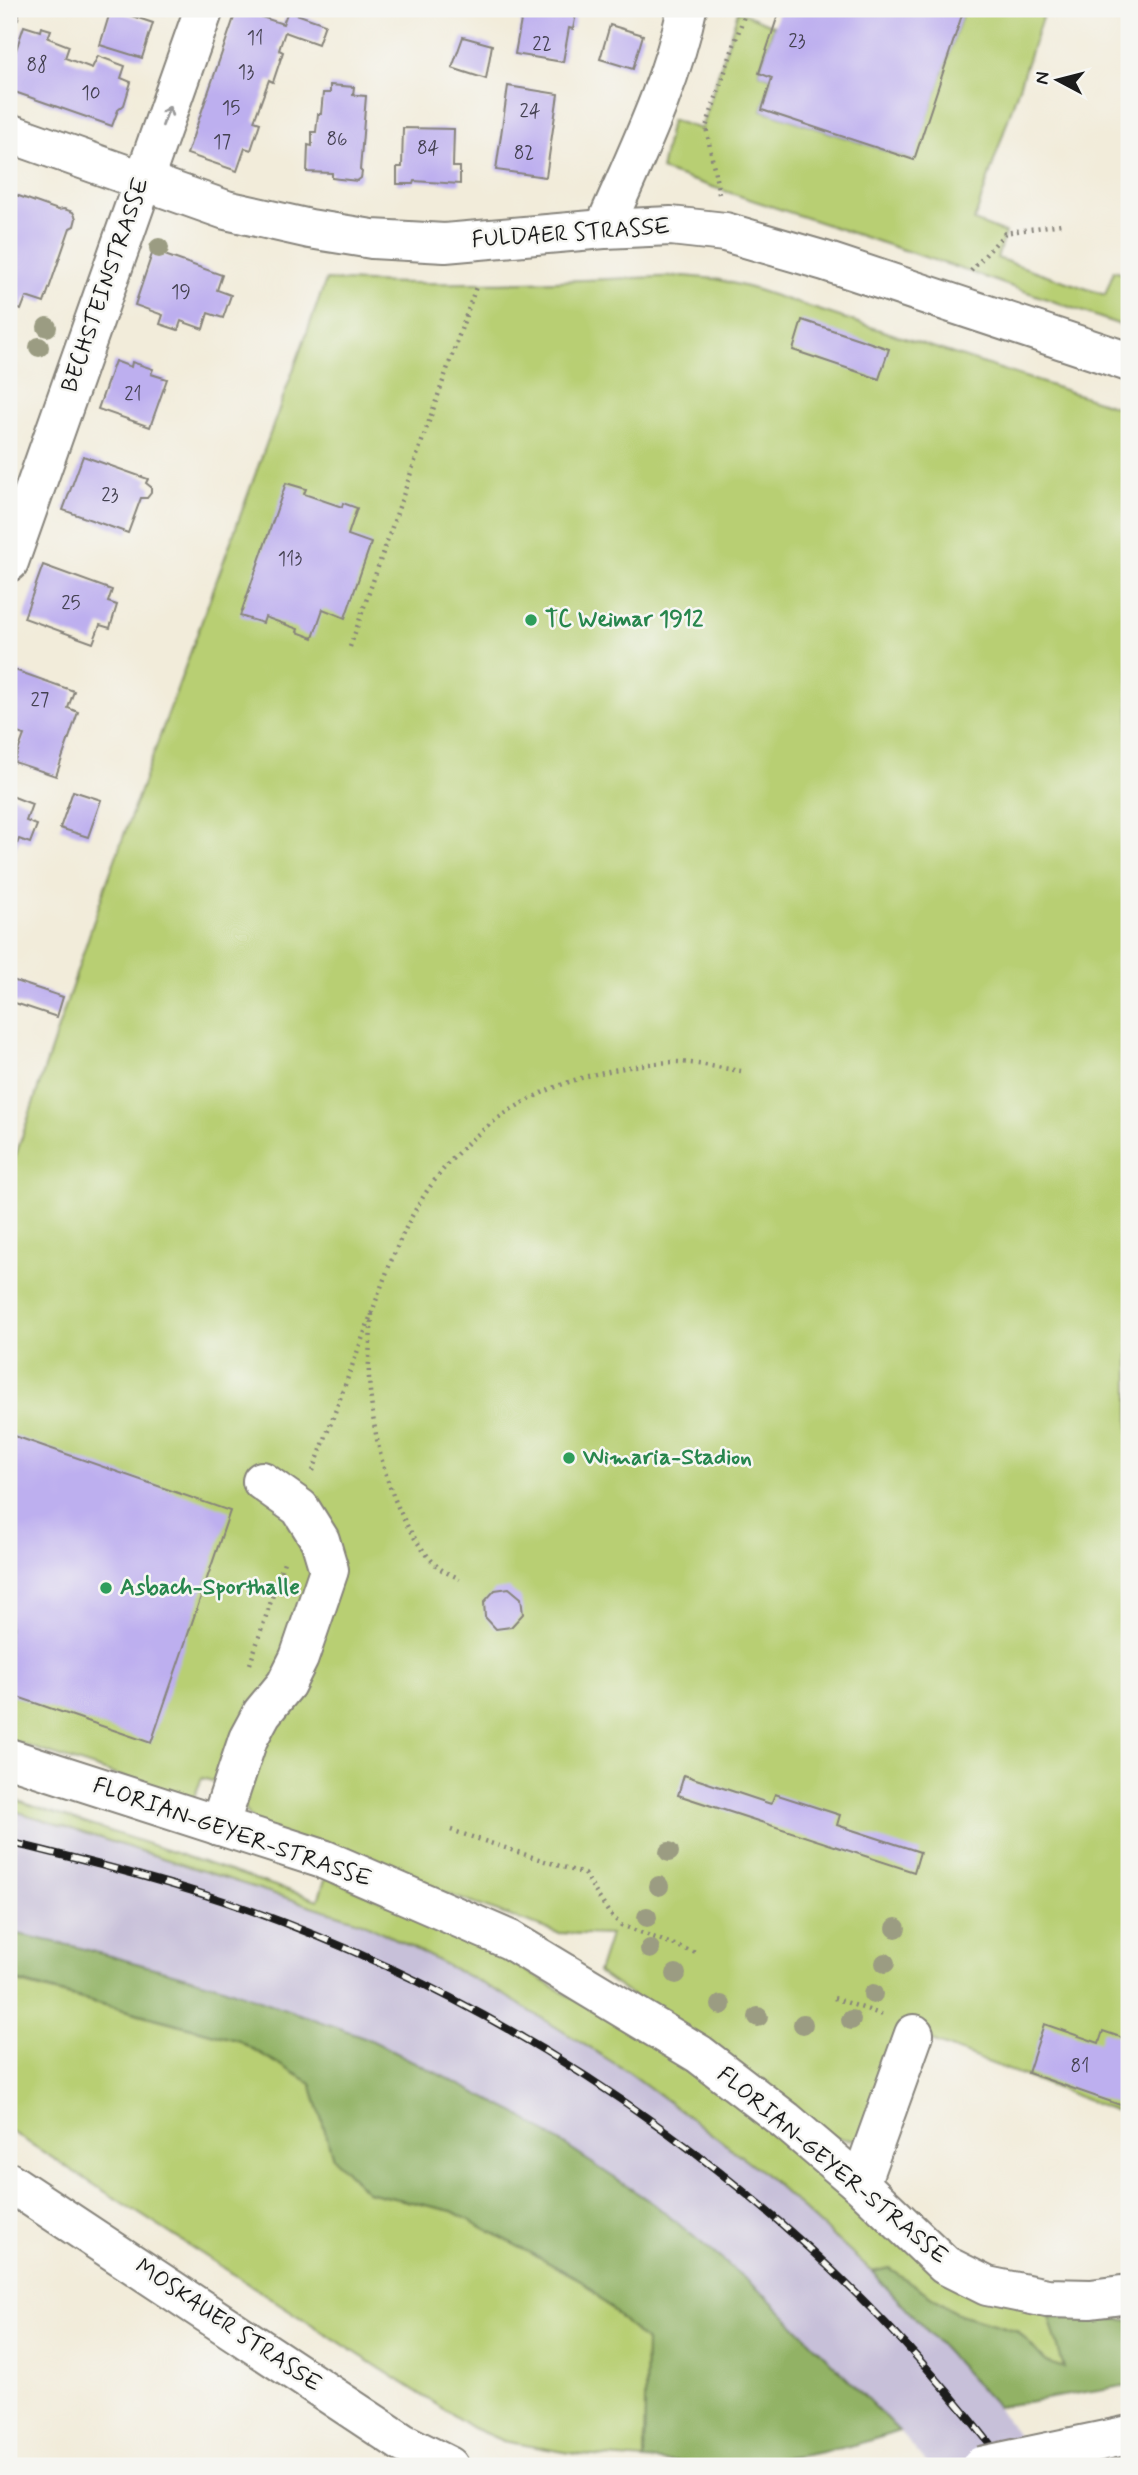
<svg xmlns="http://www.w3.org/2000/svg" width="1138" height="2475" viewBox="0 0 1138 2475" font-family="Mynerve,sans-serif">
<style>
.industrial{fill:#c7c0d9}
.green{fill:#b8cf73;stroke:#6a7648;stroke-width:2}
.forest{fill:#92b265;stroke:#576740;stroke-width:2}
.building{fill:#bdafef}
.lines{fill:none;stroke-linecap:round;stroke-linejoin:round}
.minor-casing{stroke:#87847b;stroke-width:42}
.path{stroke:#87847b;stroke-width:4.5;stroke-dasharray:2 5;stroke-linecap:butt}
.minor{stroke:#fff;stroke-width:38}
.rail-casing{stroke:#1c1c1c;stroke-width:8}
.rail{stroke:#f6f6f2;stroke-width:5;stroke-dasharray:16;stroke-linecap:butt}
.minor-bridge-casing{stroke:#87847b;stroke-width:42;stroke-linecap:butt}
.minor-bridge{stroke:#fff;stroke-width:38}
.tree{fill:#9b9c82}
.oneway{stroke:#999}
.leisure-dot{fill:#2e9e5b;stroke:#f6f6f2;stroke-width:2.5}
.labels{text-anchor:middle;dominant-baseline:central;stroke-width:5;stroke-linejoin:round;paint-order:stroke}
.number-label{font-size:19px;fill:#444151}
.street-label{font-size:23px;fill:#1c1c1c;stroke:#f6f6f2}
.leisure-label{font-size:23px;font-weight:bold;fill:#27864d;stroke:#f6f6f2;text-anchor:start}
</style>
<rect width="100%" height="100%" fill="#f6f6f2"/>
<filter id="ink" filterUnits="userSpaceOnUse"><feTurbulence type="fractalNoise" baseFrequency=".0143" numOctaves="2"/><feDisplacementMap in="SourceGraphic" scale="14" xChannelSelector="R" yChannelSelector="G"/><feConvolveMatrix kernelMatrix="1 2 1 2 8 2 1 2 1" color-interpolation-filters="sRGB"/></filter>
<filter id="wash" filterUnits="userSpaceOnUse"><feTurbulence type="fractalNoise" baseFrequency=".00686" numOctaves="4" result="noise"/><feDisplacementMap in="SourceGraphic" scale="28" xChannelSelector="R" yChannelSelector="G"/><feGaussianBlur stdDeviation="1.57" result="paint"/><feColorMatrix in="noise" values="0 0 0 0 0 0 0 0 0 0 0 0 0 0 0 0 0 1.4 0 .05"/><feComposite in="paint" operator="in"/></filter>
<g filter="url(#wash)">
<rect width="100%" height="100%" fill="#f2ecda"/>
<polygon class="industrial" points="9,1809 362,1922 501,1993 630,2073 761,2171 872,2272 997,2407 1039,2466 929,2466 899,2431 766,2296 654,2204 516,2113 367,2038 220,1986 77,1947 9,1932"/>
<g class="green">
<polygon points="964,9 1045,9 974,221 1005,233 997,258 1105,295 1114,270 1129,275 1129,328 970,272 661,170 671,120 701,129 738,11 774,26 759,73 772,78 762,110 913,160"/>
<path d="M 684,276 L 716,279 L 751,288 L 1129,411 L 1129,2116 L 903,2030 L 861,2136 C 851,2142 843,2139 832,2136 L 598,1972 L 610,1935 L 558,1933 L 256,1827 L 232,1787 L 202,1778 L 193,1800 L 9,1740 L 9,1176 L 105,887 L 326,280 C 446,287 565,281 684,276 Z"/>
<polygon points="9,1798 318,1900 326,1877 473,1940 687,2064 1049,2316 1065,2368 1046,2363 1018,2331 956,2313 889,2268 872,2272 761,2171 630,2073 501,1993 362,1922 9,1809"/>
<polygon points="9,1980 237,2040 311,2083 333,2158 367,2192 452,2211 581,2280 646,2342 644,2460 581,2455 503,2441 473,2428 9,2130"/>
</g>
<g class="forest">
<path d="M 9,1932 L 77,1947 L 220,1986 L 367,2038 L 516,2113 L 654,2204 L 766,2296 L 899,2431 C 815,2461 732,2467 644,2460 L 646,2342 L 581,2280 L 452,2211 L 367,2192 L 333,2158 L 311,2083 L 237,2040 L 9,1979 Z"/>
<polygon points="889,2268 956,2313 1018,2331 1046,2362 1064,2368 1049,2316 1129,2320 1129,2385 997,2407 872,2272"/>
</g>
<g id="blocks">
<g class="building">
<polygon points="9,9 20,9 18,19 9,17"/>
<polygon points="111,9 153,23 142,58 100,45"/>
<polygon points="237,9 283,24 288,11 325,24 318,44 285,32 279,50 283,52 273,82 269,80 254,121 260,123 251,150 245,148 237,171 187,154"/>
<polygon points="523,9 577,9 573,29 569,28 563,62 515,54"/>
<polygon points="780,9 964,9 914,160 762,110 772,78 759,73"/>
<polygon points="610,25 643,35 633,69 600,59"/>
<polygon points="24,26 40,31 41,27 51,30 48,38 69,46 65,58 92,68 98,56 125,66 121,78 131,82 124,105 118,110 112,126 9,90 9,71"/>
<polygon points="463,37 492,45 486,79 452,68"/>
<polygon points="330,85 354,87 353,95 366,96 360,170 362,172 361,178 357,181 332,178 332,173 307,172 308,145 312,146 312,132 316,132 318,114 321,114 323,93 330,93"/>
<polygon points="508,86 558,94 546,177 496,170"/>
<polygon points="403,128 454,129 453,167 460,167 460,184 414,181 413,184 397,184 397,167 402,167"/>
<polygon points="13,194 58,210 64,209 73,212 76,218 74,226 70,228 44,303 26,297 21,310 14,307 9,320 9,197 12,198"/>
<polygon points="153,251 222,275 217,290 231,295 223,318 208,313 203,329 181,321 178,330 160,324 163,315 135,305"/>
<polygon points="802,320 889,349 879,379 793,350"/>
<polygon points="115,361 131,367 132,362 153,369 151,374 167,379 150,427 98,409"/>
<polygon points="83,456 148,479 146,483 151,487 151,493 147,498 141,498 128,533 63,510"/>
<polygon points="286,483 306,489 304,494 342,507 343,503 357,508 348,535 371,543 345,618 323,609 313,638 297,632 298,629 265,617 263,623 240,616"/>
<polygon points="43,565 112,590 108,602 117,605 110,628 100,625 93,643 24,618"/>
<polygon points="9,668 74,691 68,708 78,712 56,776 14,762 24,735 9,730"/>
<polygon points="73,791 101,800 88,837 60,828"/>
<polygon points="9,795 32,804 26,821 37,825 30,843 19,839 13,855 9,853"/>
<polygon points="9,979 63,997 57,1017 9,1001"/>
<polygon points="9,1434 230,1511 151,1743 9,1694"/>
<polygon points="509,1588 521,1598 523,1614 511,1627 496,1629 485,1617 484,1602 495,1590"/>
<polygon points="684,1775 771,1804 775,1794 840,1815 837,1825 920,1852 914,1872 678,1795"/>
<polygon points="1044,2024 1099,2043 1103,2031 1129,2040 1129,2108 1028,2073"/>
</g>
</g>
</g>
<g filter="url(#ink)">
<use href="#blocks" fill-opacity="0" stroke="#87847b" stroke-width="2"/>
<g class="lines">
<defs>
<g id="minor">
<polyline points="9,133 226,210 310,229 372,239 445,243 604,229 671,226 725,232 825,261 1129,362"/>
<path d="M 604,229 C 635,157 671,85 687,9"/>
<polyline points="9,562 204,9"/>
<polyline points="9,1758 323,1859 510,1940 699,2054 785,2120 860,2184 945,2265 987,2286 1047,2298 1091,2299 1129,2294"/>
<polyline points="219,1826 248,1739 262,1713 286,1684 299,1658 329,1570 320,1540 300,1508 262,1481"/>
<polyline points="9,2182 403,2443 449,2466"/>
<polyline points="860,2184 914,2034"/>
</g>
</defs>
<use href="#minor" class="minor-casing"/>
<g class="path">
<polyline points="719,194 706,127 745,13"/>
<polyline points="971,271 1005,233 1061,224"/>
<polyline points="350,647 477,284"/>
<path d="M 372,1314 C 371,1335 368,1357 369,1378 C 373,1442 391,1520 437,1566 C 443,1572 453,1575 460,1579"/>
<path d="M 313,1471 C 331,1423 349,1374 367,1326 C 380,1290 393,1252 411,1218 C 450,1143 521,1090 604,1072 C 627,1067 654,1062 678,1062 C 699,1063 720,1068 741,1071"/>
<polyline points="250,1664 285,1559"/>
<polyline points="451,1830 584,1874 609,1913 621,1925 696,1953"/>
<polyline points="834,1998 883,2015"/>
</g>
<use href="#minor" class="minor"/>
<defs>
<path id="rail" d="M 9,1842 C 89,1862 169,1881 247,1909 C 548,2017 815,2212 1007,2466"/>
</defs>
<use href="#rail" class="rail-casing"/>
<use href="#rail" class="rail"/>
<defs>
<polyline id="minor-bridge" points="981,2466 1129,2435"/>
</defs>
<use href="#minor-bridge" class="minor-bridge-casing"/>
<use href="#minor-bridge" class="minor-bridge"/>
</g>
<g class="tree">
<circle cx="159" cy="248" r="10"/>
<circle cx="47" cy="327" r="10"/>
<circle cx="39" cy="347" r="10"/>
<circle cx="669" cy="1852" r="10"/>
<circle cx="659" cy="1886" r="10"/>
<circle cx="647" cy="1917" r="10"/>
<circle cx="896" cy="1928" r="10"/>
<circle cx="650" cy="1949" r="10"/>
<circle cx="885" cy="1963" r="10"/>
<circle cx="676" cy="1974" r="10"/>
<circle cx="873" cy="1994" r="10"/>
<circle cx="721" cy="2005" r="10"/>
<circle cx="758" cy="2017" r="10"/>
<circle cx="851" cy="2020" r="10"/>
<circle cx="803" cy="2024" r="10"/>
</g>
<defs><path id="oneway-shaft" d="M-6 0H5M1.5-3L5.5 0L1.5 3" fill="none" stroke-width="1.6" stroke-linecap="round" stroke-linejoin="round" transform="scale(1.75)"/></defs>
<use class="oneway" href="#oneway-shaft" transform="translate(166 116) rotate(-70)"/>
</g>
<g class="leisure-dot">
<circle cx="531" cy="620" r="7"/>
<circle cx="569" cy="1458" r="7"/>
<circle cx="106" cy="1588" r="7"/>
</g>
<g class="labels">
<g class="number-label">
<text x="255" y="38">11</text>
<text x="797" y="41">23</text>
<text x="542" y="44">22</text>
<text x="37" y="65">88</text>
<text x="246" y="72">13</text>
<text x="91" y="93">10</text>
<text x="231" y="108">15</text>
<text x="530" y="111">24</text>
<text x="337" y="139">86</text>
<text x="222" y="142">17</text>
<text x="428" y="148">84</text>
<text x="524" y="153">82</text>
<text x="181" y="292">19</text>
<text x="133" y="394">21</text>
<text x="110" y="495">23</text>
<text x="290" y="559">113</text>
<text x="71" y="603">25</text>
<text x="40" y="700">27</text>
<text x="1080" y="2066">81</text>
</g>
<g class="street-label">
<text transform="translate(571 234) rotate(-4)">FULDAER STRASSE</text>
<text transform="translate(106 285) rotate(-71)">BECHSTEINSTRASSE</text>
<text transform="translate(232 1833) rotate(19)">FLORIAN-GEYER-STRASSE</text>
<text transform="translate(832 2166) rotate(40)">FLORIAN-GEYER-STRASSE</text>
<text transform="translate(228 2326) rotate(34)">MOSKAUER STRASSE</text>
</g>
<g class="leisure-label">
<text x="545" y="620">TC Weimar 1912</text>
<text x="583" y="1458">Wimaria-Stadion</text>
<text x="120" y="1588">Asbach-Sporthalle</text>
</g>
</g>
<rect width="1138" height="2475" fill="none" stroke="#f6f6f2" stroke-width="35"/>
<g transform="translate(1058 80) rotate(277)" stroke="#f6f6f2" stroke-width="5" paint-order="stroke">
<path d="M0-5L12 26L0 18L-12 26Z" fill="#1c1c1c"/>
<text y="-10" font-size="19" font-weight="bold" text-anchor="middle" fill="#1c1c1c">N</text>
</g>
</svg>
